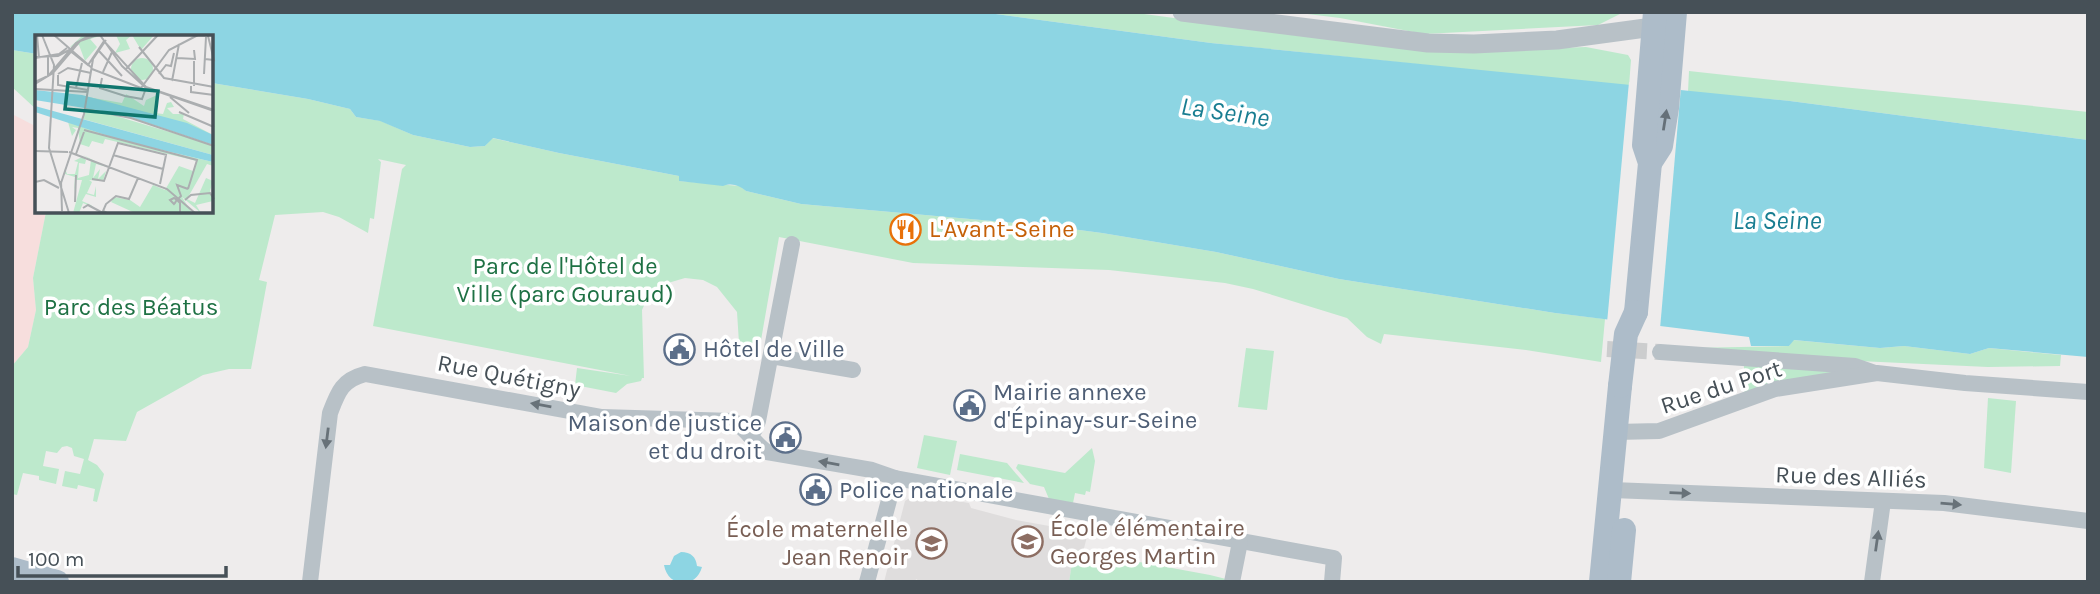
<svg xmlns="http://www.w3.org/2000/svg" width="2100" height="594" viewBox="0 0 2100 594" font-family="Karla,sans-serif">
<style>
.education{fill:#dfdddd}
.medical{fill:#f7dedd}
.green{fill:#bde9cc}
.water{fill:#8dd5e3}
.pier{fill:#eeecec}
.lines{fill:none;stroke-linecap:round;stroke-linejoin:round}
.minor-tunnel{stroke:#cccdce;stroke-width:16;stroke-dasharray:16 8;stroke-linecap:butt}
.minor{stroke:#b8c1c7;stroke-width:16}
.tertiary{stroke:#b8c1c7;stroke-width:19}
.primary{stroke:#adbcc9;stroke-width:24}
.tram{stroke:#aeb1b6;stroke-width:2}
.primary-bridge{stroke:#adbcc9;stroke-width:24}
.oneway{fill:#657079}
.oneway2{fill:#687279}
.labels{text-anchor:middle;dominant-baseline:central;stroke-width:7;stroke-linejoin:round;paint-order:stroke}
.food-label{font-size:24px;fill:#c56008;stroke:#fff;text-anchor:start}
.park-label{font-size:24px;fill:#1e7144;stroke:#fff}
.service-label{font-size:24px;fill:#4e5e75;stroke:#fff;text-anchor:start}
.street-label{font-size:24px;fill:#465057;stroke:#fff}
.education-label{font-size:24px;fill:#785e54;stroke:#fff;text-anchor:start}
.water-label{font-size:26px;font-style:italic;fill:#187d91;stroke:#fff}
.inset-road{fill:none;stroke:#abaeb0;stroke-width:2}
.view{fill:#0f766e;fill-opacity:0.15;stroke:#0f766e;stroke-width:3.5}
.inset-edge{fill:none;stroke:#465057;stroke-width:3.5}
</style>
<rect width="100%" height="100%" fill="#eeecec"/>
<polygon class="education" points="916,494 969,503 971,508 1016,520 1088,533 1083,552 1074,551 1069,582 921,582 916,579 915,582 884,582 905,501"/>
<polygon class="medical" points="12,114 37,127 37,212 46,212 33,278 36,310 28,347 12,366"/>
<g class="green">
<polygon points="981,12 1129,12 1204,22 1559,48 1586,47 1628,55 1631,60 1629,86 1211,43"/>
<polygon points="1291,12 1624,12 1598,25 1424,34 1340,18"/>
<polygon points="12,50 37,54 37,110 12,87"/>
<path d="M 1689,71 C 1822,86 1955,97 2088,112 L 2088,140 L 1790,101 L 1688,92 Z"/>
<polygon points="212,83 308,99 350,109 356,117 381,121 413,135 470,147 485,146 492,138 559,153 679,176 679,181 740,186 746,191 801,204 1049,226 1102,233 1216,252 1339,279 1555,313 1605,319 1601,362 1526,350 1384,334 1381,344 1367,337 1347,318 1253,289 1225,283 1109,270 913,263 779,237 760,346 739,343 737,312 717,287 703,280 685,278 668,283 647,299 642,310 644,378 642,378 641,381 627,384 616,393 575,385 577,368 631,376 373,326 402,169 406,165 378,159 381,162 374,219 370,218 368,233 339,217 323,212 275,215 259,280 267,282 251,369 229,369 203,375 137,412 126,441 94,439 88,460 97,465 104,474 97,502 93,501 95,489 78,485 77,489 62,486 65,471 80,474 84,459 74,456 72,448 67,446 62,447 57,453 46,451 43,466 59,469 56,484 39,480 39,476 23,473 17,495 12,494 14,423 12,366 28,347 36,310 33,278 46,212 212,212"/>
<polygon points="1793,340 1880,348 1904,346 1970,354 1989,348 2061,355 2060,366 1988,367 1775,357 1688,348 1789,346"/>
<polygon points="1246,348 1274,351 1267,410 1238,407"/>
<polygon points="1744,362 1834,372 1744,395"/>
<polygon points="1988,398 2016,401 2011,473 1984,468"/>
<polygon points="924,435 957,441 950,475 917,468"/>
<polygon points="1092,448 1095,461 1090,492 1086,491 1085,495 1075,493 1073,503 1049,499 1044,487 1030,484 1016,468 1018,464 1065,473"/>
<polygon points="960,454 1007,463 1024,483 957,470"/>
<polygon points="1074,550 1210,575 1226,579 1225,582 1069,582"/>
</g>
<g class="water">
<path d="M 12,12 L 981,12 L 1211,43 L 1790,101 L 2088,140 L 2088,357 L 1989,348 L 1970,354 L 1904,346 L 1880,348 L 1794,340 L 1789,346 L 1751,346 L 1749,337 L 1555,313 L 1339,279 L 1216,252 L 1102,233 L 1049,226 L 801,204 L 746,191 C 739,185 732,183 723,186 L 679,181 L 679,176 L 559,153 L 493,138 L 485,146 L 470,147 L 413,135 L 380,121 L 356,117 L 350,109 L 308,99 L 212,83 L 212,37 L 37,37 L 37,54 L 12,50 Z"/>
<path d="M 681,552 C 691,552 696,557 697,566 L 702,567 C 696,589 668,588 664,565 L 670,565 L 674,556 Z"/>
</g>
<polygon class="pier" points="1629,82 1681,87 1660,329 1607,323"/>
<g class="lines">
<polyline class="minor-tunnel" points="1607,349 1660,352"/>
<g class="minor">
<polyline points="1660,352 1855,366 1875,373"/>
<polyline points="771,356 853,370"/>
<polyline points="1616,432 1659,431 1775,389 1877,373 1965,383 2088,392"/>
<polyline points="750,436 755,429 758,421 792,244"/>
<polyline points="1612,490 1944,503 2088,521"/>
<path d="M 310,582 L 330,413 C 338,392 342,380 365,374 L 602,417 L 733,421 C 747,429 754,443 767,452 L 872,470 L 895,478 L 1334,558 L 1332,582"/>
<polyline points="867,582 895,478"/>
<polyline points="1232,582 1240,542"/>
<polyline points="1872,582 1883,501"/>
</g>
<polyline class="tertiary" points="1182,12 1428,43 1474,44 1557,40 1653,27"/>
<g class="primary">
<polyline points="1650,163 1661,146 1667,108 1675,12"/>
<polyline points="1636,312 1650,163 1644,145 1655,12"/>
<polyline points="12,569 57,582"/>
<polyline points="1601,582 1620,386"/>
<polyline points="1619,582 1624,530"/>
</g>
<polyline class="tram" points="12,581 16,582"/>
<polyline class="primary-bridge" points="1620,386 1626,334 1636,312"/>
</g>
<defs><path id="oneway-solid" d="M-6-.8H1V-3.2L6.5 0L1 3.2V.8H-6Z" transform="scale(1.75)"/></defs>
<use class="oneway" href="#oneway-solid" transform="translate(1665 120) rotate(-81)"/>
<g class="oneway2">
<use href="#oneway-solid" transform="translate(541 405) rotate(-170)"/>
<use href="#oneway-solid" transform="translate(327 438) rotate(97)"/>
<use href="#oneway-solid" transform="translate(829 463) rotate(-170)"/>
<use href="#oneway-solid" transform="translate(1680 493) rotate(2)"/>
<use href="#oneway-solid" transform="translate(1951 504) rotate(5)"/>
<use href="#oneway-solid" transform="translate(1877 541) rotate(-82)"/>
</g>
<defs>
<symbol id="restaurant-ring" viewBox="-11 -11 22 22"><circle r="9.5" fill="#fff" stroke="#e8710a" stroke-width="1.5"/><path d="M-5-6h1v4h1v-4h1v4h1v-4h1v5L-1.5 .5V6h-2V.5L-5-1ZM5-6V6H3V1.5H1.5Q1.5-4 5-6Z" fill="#e8710a"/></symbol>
<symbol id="civic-ring" viewBox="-11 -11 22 22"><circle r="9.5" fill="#fff" stroke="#5c6f8a" stroke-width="1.5"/><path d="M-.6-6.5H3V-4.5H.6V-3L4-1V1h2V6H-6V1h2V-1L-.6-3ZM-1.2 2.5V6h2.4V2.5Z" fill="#5c6f8a"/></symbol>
<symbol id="school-ring" viewBox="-11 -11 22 22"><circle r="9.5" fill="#fff" stroke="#8d6e63" stroke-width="1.5"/><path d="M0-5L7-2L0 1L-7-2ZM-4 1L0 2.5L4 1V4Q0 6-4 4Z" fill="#8d6e63"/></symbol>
</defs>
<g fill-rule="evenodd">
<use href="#restaurant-ring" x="888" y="212" width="35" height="35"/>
<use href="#civic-ring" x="662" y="332" width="35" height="35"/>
<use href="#civic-ring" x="952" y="388" width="35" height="35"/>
<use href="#civic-ring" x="768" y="420" width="35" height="35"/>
<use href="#civic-ring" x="798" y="472" width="35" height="35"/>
<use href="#school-ring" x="1010" y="524" width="35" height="35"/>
<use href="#school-ring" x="914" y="526" width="35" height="35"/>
</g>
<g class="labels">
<g class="food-label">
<text x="929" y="229">L'Avant-Seine</text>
</g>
<g class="park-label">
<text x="565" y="266">Parc de l'Hôtel de<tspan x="565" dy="28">Ville (parc Gouraud)</tspan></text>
<text x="131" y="307">Parc des Béatus</text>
</g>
<g class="service-label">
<text x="703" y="349">Hôtel de Ville</text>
<text x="993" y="392">Mairie annexe<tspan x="993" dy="28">d'Épinay-sur-Seine</tspan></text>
<text x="762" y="423" text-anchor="end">Maison de justice<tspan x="762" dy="28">et du droit</tspan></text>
<text x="839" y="490">Police nationale</text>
</g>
<g class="street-label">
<text transform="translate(509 376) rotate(11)">Rue Quétigny</text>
<text transform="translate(1721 387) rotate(-18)">Rue du Port</text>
<text transform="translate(1851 477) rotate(2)">Rue des Alliés</text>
</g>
<g class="education-label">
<text x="1050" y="528">École élémentaire<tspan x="1050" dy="28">Georges Martin</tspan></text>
<text x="908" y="529" text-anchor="end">École maternelle<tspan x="908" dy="28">Jean Renoir</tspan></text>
</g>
<g class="water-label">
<text transform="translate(1225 112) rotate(8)">La Seine</text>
<text x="1777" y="220">La Seine</text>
</g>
</g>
<g transform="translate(35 35)">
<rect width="178" height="178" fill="#eeecec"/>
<path d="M 41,0 L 65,1 L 55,4 L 62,12 L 50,26 L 44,10 L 35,12 L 47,1 L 24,2 ZM 81,0 L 119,0 L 106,15 L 97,0 L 91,5 L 95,14 L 80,18 L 85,9 ZM96 34a11 11 0 1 1 22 0a11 11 0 1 1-22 0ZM 91,59 L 109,71 L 111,65 L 122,60 L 120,78 L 128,79 L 132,68 L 136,67 L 139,72 L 132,73 L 138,79 L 149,79 L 148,84 L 178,100 L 53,62 L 87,68 ZM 51,72 L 178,110 L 178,120 L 48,84 ZM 33,87 L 89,106 L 178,127 L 178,131 L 172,129 L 152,164 L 160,168 L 171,143 L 178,146 L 175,156 L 178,166 L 161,170 L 166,178 L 147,162 L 157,178 L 100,178 L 76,167 L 79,162 L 95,165 L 105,172 L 118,150 L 130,155 L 144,131 L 158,136 L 162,126 L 70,104 L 68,109 L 57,106 L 54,112 L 45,109 L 43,93 L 37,92 L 41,95 L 37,101 ZM 48,120 L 72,132 L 61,129 L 58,143 L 65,134 L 63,144 L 71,136 L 68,146 L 54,145 L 57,147 L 52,158 L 59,160 L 61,151 L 61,162 L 51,159 L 47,166 L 56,170 L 59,173 L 48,168 L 44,178 L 38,178 L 47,145 L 41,145 L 39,159 L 40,142 L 30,139 L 29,138 L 30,133 L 32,139 L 40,139 L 43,127 L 39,126 L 47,122 L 51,125 L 50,129 L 44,128 L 43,143 L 54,140 L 56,125 Z" fill="#bde9cc"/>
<path d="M 0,55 L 47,60 L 152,88 L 178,100 L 178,110 L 86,79 L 0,65 ZM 0,71 L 178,120 L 178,127 L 89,106 L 0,77 Z" fill="#8dd5e3"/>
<path class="inset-road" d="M 2,0 L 4,23M 7,0 L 19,30 L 14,113 L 34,178M 19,0 L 57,33M 65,0 L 87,31 L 110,52 L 179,76M 104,12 L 129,43 L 179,52M 64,16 L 87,41M 0,22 L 23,21 L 34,15 L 53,30 L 69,6 L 111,52 L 179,75M 0,23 L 24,19 L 32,13M 142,23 L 160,24 L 159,15M 170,24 L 179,25 L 173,1M 57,34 L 106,53 L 134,15 L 163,0M 91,34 L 123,0M 68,37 L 77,17M 23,39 L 33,33 L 56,38M 124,39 L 131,30 L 136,31 L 139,18M 169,39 L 171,2M 14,40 L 41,8 L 55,0M 23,40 L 23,50 L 53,55M 67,43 L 65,53 L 90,61 L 107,64 L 111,53M 137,46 L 144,9M 0,47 L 13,41 L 13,22M 0,49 L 18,38 L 45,6 L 62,0M 156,51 L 156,57 L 179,60M 159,51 L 159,26M 41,53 L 47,28M 0,54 L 53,57M 135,62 L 154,78M 50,74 L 96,83 L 179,111M 144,77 L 179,92M 49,95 L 162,125 L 153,154M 0,116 L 33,117M 34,117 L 132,154 L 160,178M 41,119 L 49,97M 78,120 L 128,134M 57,144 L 69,146 L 83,108 L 132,120M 26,146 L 27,176M 0,147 L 9,145 L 24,153M 26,148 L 49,79 L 58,24 L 71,5M 125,149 L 131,120M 150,165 L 156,160 L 175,158 L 179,164M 40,167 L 41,140M 48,173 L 53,170 L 68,178M 72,178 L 68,176 L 71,169 L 81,161 L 94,164 L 103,143M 145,178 L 145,168 L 142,165 L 139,163 L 135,165 L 139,169 L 140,168 L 141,166 L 146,161 L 142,150 L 153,154"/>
<path class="view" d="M 33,48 L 123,56 L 120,82 L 30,74 Z"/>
<rect width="178" height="178" class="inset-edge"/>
</g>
<rect width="2100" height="594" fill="none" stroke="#465057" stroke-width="28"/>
<path d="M18 566v10h208v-10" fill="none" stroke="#465057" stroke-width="3.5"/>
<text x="28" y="566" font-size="21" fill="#465057" stroke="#ffffff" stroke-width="5" paint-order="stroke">100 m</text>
</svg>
